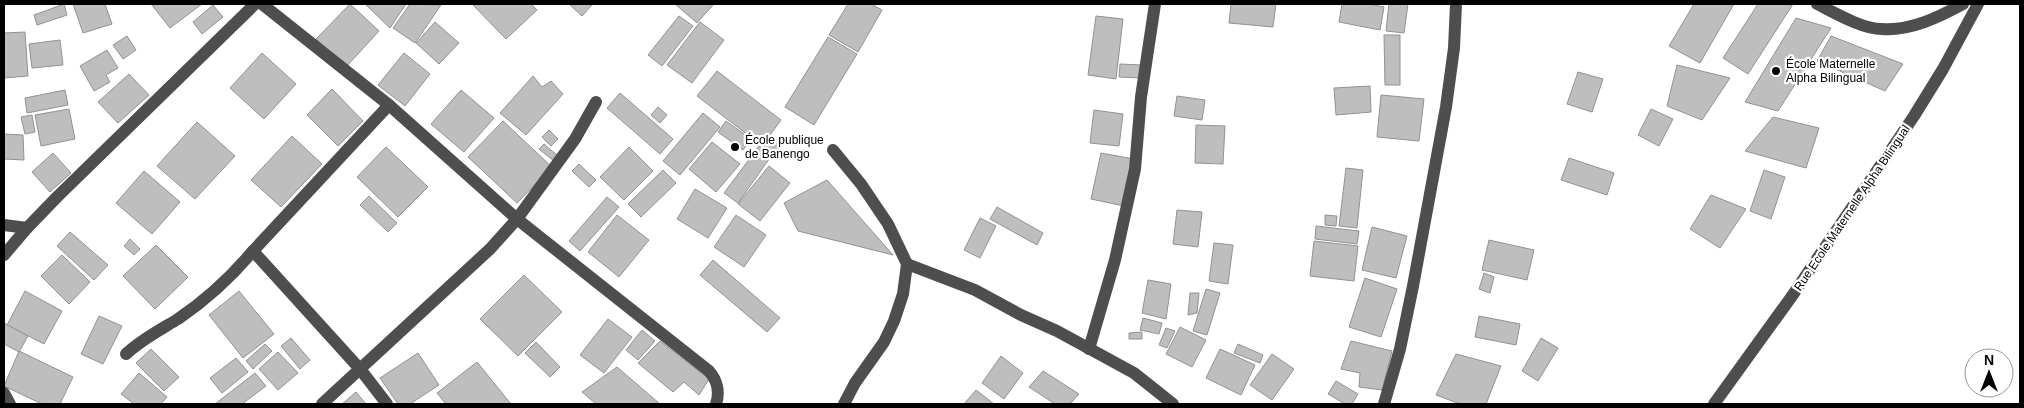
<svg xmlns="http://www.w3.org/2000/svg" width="2024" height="408" viewBox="0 0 2024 408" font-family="Arial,sans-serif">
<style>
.building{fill:#bebebe;stroke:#929292}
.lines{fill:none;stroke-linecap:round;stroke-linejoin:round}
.minor{stroke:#4e4e4e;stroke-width:12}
.poi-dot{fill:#000;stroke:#fff;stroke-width:2}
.labels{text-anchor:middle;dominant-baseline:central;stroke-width:4.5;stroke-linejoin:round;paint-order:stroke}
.poi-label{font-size:12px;fill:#000;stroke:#fff;text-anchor:start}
.street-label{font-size:12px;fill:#000;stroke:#fff}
</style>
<rect width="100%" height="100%" fill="#fff"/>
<g class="building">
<polygon points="64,4 67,15 37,25 34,15"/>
<polygon points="73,4 105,4 112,24 83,33"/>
<polygon points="151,4 202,4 170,28"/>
<polygon points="350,4 379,31 346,67 316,39"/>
<polygon points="365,4 406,4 390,28"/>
<polygon points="410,4 441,5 415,43 393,28"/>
<polygon points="472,4 531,4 537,10 506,39"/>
<polygon points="569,4 593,4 582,16"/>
<polygon points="675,4 714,4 697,23"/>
<polygon points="848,4 871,4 882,10 858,52 829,35"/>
<polygon points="1231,4 1276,4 1273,27 1229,23"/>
<polygon points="1342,4 1368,4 1384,7 1380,30 1339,22"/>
<polygon points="1389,4 1408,4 1404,33 1386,31"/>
<polygon points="1694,4 1734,4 1700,63 1669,46"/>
<polygon points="1758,4 1793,4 1748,74 1723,58"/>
<polygon points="213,5 223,17 202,34 193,22"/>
<polygon points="679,16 693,26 662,66 648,55"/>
<polygon points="1096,16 1123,19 1116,79 1088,75"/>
<polygon points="1796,18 1831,28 1778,111 1745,102"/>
<polygon points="435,22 459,43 439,64 416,43"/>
<polygon points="700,22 724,40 692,83 667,65"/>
<polygon points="25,32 28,76 4,78 4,33"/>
<polygon points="1384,35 1400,35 1400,85 1385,85"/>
<polygon points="127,36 136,50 123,59 113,45"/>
<polygon points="1831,36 1903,64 1885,91 1817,61"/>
<polygon points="828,37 857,54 814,125 785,107"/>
<polygon points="60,40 63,65 32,68 29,44"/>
<polygon points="107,50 118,68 106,75 110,82 94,91 80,66"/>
<polygon points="262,53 296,84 264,119 230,88"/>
<polygon points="404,53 430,74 405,106 378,85"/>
<polygon points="1120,64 1142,65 1141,78 1119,77"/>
<polygon points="1677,65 1730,78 1702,120 1667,106"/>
<polygon points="717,71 781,120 762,146 697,96"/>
<polygon points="1578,72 1603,79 1592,112 1567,104"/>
<polygon points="129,74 149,95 118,123 98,102"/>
<polygon points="533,76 542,87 551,81 563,94 526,135 500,113"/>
<polygon points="1370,86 1371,112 1336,115 1334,88"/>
<polygon points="332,89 363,121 338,146 307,115"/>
<polygon points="65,90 68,105 27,113 25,98"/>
<polygon points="461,90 494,118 464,152 431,124"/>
<polygon points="620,93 673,139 660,154 607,108"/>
<polygon points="1381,95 1424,99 1419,141 1377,137"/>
<polygon points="1177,96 1205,100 1202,120 1174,116"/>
<polygon points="658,107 667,115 660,123 651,115"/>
<polygon points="69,109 75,139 41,146 35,115"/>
<polygon points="1651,109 1673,119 1659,146 1638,135"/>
<polygon points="1094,110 1123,114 1119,146 1090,143"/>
<polygon points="703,113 720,127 680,175 663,161"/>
<polygon points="32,115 35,132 25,134 21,117"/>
<polygon points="1773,117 1819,128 1806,168 1745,151"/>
<polygon points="503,121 552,167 517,203 468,157"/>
<polygon points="726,121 751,139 743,150 718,132"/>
<polygon points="197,122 235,156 195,199 157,166"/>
<polygon points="1196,125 1225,126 1223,164 1195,163"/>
<polygon points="549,130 558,139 551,146 542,137"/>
<polygon points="4,134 23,135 24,160 4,159"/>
<polygon points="292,136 322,164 281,207 251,180"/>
<polygon points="773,137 781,144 771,156 763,148"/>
<polygon points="712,142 740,164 716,192 689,169"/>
<polygon points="544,144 558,156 554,161 539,149"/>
<polygon points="759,146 772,155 738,203 724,193"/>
<polygon points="386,147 428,187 398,217 357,177"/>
<polygon points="629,147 653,171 624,200 600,177"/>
<polygon points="53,153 71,173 50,192 32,172"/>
<polygon points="1101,153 1134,159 1124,206 1091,199"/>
<polygon points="1569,158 1614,173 1607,195 1561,180"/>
<polygon points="579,164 596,180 589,187 572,171"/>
<polygon points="769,166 790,183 760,221 738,204"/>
<polygon points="1346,168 1363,170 1357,228 1339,226"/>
<polygon points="663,170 676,183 641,217 628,204"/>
<polygon points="1764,170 1785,177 1771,219 1750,211"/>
<polygon points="144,171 180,202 152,234 116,203"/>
<polygon points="827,180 893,255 798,231 784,203"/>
<polygon points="695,189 727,208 708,238 677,219"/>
<polygon points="1711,195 1746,209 1720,248 1690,229"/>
<polygon points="369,196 397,223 388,232 360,205"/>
<polygon points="607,197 619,207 580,251 569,241"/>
<polygon points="997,207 1043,233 1037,245 990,219"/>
<polygon points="1177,210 1202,212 1198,247 1173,244"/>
<polygon points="617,215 649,240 619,277 588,252"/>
<polygon points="736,215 766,235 744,267 714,247"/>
<polygon points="1325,215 1337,216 1336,226 1325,225"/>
<polygon points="980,218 996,226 980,258 964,250"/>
<polygon points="1316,226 1359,231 1357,244 1315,239"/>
<polygon points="1372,227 1407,236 1396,278 1362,270"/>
<polygon points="70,232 108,265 94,280 57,246"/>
<polygon points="130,239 140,249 134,255 124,246"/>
<polygon points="1489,240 1534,250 1527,280 1482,270"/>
<polygon points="1314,241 1358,246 1354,281 1310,276"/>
<polygon points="1214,243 1233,245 1228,284 1209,281"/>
<polygon points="156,245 188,277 155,309 123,276"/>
<polygon points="62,255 90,282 69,304 41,276"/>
<polygon points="713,260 780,318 767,332 700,275"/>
<polygon points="1484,273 1494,277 1490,293 1479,289"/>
<polygon points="524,275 562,312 518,356 480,319"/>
<polygon points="1365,278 1397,289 1381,337 1349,327"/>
<polygon points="1148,280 1171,284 1166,319 1142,313"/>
<polygon points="1206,289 1220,293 1207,335 1193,331"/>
<polygon points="25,291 62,311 44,344 7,325"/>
<polygon points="239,291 274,334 243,358 209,315"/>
<polygon points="1190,293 1199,293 1197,313 1188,315"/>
<polygon points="99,316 122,326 103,364 81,354"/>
<polygon points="1479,316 1520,324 1516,345 1475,337"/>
<polygon points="1143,318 1162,323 1159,334 1140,330"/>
<polygon points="608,319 632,337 604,373 580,355"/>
<polygon points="4,323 28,336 19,352 4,344"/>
<polygon points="1180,327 1206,340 1192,367 1166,354"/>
<polygon points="1166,328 1175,331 1167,348 1159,345"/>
<polygon points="642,330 655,341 638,360 626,350"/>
<polygon points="1142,332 1142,339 1129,339 1129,333"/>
<polygon points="291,338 310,360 300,369 281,346"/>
<polygon points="1541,338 1558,348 1538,381 1522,371"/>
<polygon points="660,341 709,379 699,395 684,382 673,392 638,363"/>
<polygon points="1351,341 1392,351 1382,390 1359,387 1360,373 1341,369"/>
<polygon points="536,342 560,367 550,377 525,353"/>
<polygon points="265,344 272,351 253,369 246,361"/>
<polygon points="1238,344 1263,355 1260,363 1234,353"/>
<polygon points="151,349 179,377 164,391 136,363"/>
<polygon points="1220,349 1255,365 1241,395 1206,378"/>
<polygon points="19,351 73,377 60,404 42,404 4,386"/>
<polygon points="278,352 298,373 278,390 259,369"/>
<polygon points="418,353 439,385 410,404 398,404 380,378"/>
<polygon points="1272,354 1294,369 1272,400 1250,385"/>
<polygon points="1456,354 1501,366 1486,404 1460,404 1436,395"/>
<polygon points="1001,356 1023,373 1004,399 982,383"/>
<polygon points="236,358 248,372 222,393 210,378"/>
<polygon points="477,362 511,404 446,404 437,393"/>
<polygon points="617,367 660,404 596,404 582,392"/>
<polygon points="1043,371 1079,394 1070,404 1055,404 1029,387"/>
<polygon points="139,373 167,397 161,404 134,404 121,394"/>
<polygon points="255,373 266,386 242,404 215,404"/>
<polygon points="1336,381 1358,394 1352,404 1345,404 1328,394"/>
<polygon points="976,390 994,404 964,404"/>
<polygon points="356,392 366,404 342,404"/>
</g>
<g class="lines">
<g class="minor">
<path d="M 262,4 L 389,105 L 517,219 L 709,371 C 717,380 720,392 716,404"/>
<path d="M 1817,4 C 1835,13 1862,29 1882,29 C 1911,31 1939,17 1963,4"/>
<polyline points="833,150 861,184 888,224 907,264 903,294 894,321 884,342 855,383 844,404"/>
<polyline points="4,225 27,228"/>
<polyline points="253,251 360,369 387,404"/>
<polyline points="4,255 27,228 57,197 255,4"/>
<polyline points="907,264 975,290 1021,315 1057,331 1134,373 1173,404"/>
<polyline points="1089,349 1115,260 1135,169 1141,97 1155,4"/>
<path d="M 126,354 C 142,339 160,330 178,319 C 206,300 231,277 253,251 L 389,105"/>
<polyline points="4,393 10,404"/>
<polyline points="322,404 490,249 517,219 575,139 596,102"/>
<polyline points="1384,404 1400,349 1413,286 1446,107 1454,48 1456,4"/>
<polyline points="1714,404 1792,296 1914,116 1943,69 1978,4"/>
</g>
</g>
<g class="poi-dot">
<circle cx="1776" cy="71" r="5"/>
<circle cx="735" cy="147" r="5"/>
</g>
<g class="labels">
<g class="poi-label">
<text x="1786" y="64">École Maternelle<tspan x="1786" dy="14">Alpha Bilingual</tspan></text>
<text x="745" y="140">École publique<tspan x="745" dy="14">de Banengo</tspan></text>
</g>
<g class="street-label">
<text transform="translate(1852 208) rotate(-56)">Rue Ecole Maternelle Alpha Bilingual</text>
</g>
</g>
<rect width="2024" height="408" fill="none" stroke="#000000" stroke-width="10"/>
<g transform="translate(1989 373)"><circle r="24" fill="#ffffff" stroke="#999999"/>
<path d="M0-4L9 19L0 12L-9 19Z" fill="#000000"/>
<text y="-8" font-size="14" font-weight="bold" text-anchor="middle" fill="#000000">N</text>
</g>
</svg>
